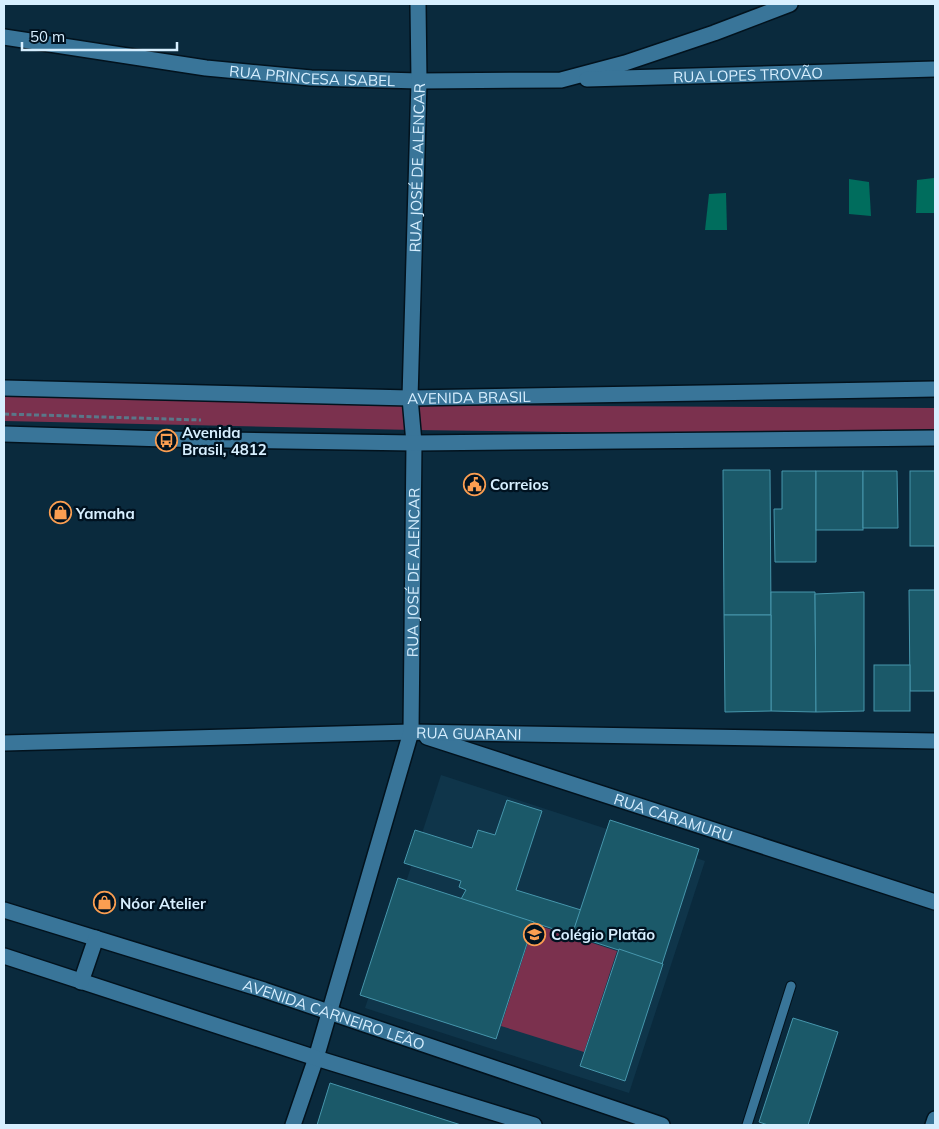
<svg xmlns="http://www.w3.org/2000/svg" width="939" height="1129" viewBox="0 0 939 1129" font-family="Mulish,sans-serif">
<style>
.built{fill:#0f354a}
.green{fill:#7b314e}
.water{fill:#006d5d}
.building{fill:#1b5969;stroke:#4696ac}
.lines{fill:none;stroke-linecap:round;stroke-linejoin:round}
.lane-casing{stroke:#02121d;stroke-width:11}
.street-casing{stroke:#02121d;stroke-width:18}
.secondary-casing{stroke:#02121d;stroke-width:18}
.path{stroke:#5a7789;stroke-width:3;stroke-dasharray:5 2.5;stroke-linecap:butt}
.lane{stroke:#397599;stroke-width:9}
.street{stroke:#397599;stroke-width:15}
.secondary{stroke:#397599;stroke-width:15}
.labels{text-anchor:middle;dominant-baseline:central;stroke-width:4.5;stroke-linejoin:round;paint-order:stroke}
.street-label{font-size:15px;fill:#d7efff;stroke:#001220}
.poi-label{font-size:15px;font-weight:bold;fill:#d7efff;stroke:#001220;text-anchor:start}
</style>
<rect width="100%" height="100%" fill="#0a2a3d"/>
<polygon class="built" points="441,775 705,861 629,1093 365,1008"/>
<g class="green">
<polygon points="4,395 410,405 935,408 935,437 413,430 4,421"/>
<polygon points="534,924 617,951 584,1052 501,1026"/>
</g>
<g class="water">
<polygon points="934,178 935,213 916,213 917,180"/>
<polygon points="849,179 869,182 871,216 849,214"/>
<polygon points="726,193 727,230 705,230 709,194"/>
</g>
<g class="building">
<polygon points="723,470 770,470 771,615 724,615"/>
<polygon points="782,471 816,471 816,562 775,562 774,509 782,509"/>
<rect x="816" y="471" width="47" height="59"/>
<polygon points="863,471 897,471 898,528 863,528"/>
<rect x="910" y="471" width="25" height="75"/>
<polygon points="909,590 935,590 935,691 910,691"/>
<polygon points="771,592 815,592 816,712 771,711"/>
<polygon points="864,592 864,711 816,712 815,594"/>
<polygon points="724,615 771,615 771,711 725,712"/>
<rect x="874" y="665" width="36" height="46"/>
<polygon points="507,800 542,811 516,890 581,910 572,935 461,899 466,890 459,887 461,881 404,863 415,830 472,848 478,830 495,835"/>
<polygon points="610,820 699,849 662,964 572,935"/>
<polygon points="398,878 534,922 496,1039 360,995"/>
<polygon points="619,949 663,964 625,1081 580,1066"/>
<polygon points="793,1018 838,1032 808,1125 768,1125 759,1122"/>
<polygon points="330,1083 461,1125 317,1125"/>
</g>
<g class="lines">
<defs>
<polyline id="lane" points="747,1125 791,986"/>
<g id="street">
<path id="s1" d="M 4,37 L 206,68 L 311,78 L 419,81 L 561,80 L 625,63 L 714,33 L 790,4"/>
<path id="s2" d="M 587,79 L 935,69"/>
<path id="s3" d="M 427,737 L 935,902"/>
<path id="s4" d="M 4,743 L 411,732 L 935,741"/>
<path id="s5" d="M 293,1125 L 316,1058 L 411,732 L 414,443 L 410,398 L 419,81 L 418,4"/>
<polyline points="933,1125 935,1119"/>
</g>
<g id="secondary">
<path id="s6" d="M 4,388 L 410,398 L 935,389"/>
<polyline points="4,434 165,439 414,443 935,438"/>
<path id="s7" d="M 4,910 L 264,990 L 662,1125"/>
<polyline points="4,956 316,1058 534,1125"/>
<polyline points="81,982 96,938"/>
</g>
</defs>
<use href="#lane" class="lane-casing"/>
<use href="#street" class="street-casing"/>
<use href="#secondary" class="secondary-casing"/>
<polyline class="path" points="4,414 201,420"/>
<use href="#lane" class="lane"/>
<use href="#street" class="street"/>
<use href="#secondary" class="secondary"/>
</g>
<defs>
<symbol id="bus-ring" viewBox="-11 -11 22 22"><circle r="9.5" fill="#001220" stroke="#fb9e51" stroke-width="1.5"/><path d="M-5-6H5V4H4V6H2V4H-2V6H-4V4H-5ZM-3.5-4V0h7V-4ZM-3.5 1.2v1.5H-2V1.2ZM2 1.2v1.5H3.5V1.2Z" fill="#fb9e51"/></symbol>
<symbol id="civic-ring" viewBox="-11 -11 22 22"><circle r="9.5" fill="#001220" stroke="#fb9e51" stroke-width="1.5"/><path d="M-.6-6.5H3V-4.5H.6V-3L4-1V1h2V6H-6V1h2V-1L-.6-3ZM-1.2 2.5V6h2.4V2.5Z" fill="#fb9e51"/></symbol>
<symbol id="shop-ring" viewBox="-11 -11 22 22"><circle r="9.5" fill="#001220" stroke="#fb9e51" stroke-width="1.5"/><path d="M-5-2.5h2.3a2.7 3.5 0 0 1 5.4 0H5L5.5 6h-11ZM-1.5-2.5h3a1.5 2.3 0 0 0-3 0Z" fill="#fb9e51"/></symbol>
<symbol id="school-ring" viewBox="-11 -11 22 22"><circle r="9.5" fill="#001220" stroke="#fb9e51" stroke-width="1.5"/><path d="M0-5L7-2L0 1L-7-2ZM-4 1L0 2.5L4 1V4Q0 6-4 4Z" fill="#fb9e51"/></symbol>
</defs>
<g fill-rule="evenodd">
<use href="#bus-ring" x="154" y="428" width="25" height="25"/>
<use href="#civic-ring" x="462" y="472" width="25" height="25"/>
<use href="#shop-ring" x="48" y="500" width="25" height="25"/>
<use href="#shop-ring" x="92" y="890" width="25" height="25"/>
<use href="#school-ring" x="522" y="922" width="25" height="25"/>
</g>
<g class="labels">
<g class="street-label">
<text stroke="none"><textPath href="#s1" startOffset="311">RUA PRINCESA ISABEL</textPath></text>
<text stroke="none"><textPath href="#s2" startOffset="161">RUA LOPES TROVÃO</textPath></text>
<text stroke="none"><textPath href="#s5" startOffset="975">RUA JOSÉ DE ALENCAR</textPath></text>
<text stroke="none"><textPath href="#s6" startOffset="465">AVENIDA BRASIL</textPath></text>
<text stroke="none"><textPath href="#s5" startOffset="570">RUA JOSÉ DE ALENCAR</textPath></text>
<text stroke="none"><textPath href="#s4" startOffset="465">RUA GUARANI</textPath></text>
<text stroke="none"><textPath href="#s3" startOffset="259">RUA CARAMURU</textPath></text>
<text stroke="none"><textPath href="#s7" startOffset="346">AVENIDA CARNEIRO LEÃO</textPath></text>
</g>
<g class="poi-label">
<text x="182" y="432">Avenida<tspan x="182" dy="17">Brasil, 4812</tspan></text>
<text x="490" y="484">Correios</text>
<text x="76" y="513">Yamaha</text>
<text x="120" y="903">Nóor Atelier</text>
<text x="551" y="934">Colégio Platão</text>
</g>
</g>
<rect width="939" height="1129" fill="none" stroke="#d7efff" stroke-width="10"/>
<path d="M22 42v8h155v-8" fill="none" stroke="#d7efff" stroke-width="2.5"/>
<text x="30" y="42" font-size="15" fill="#d7efff" stroke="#001220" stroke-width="4" paint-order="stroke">50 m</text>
</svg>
